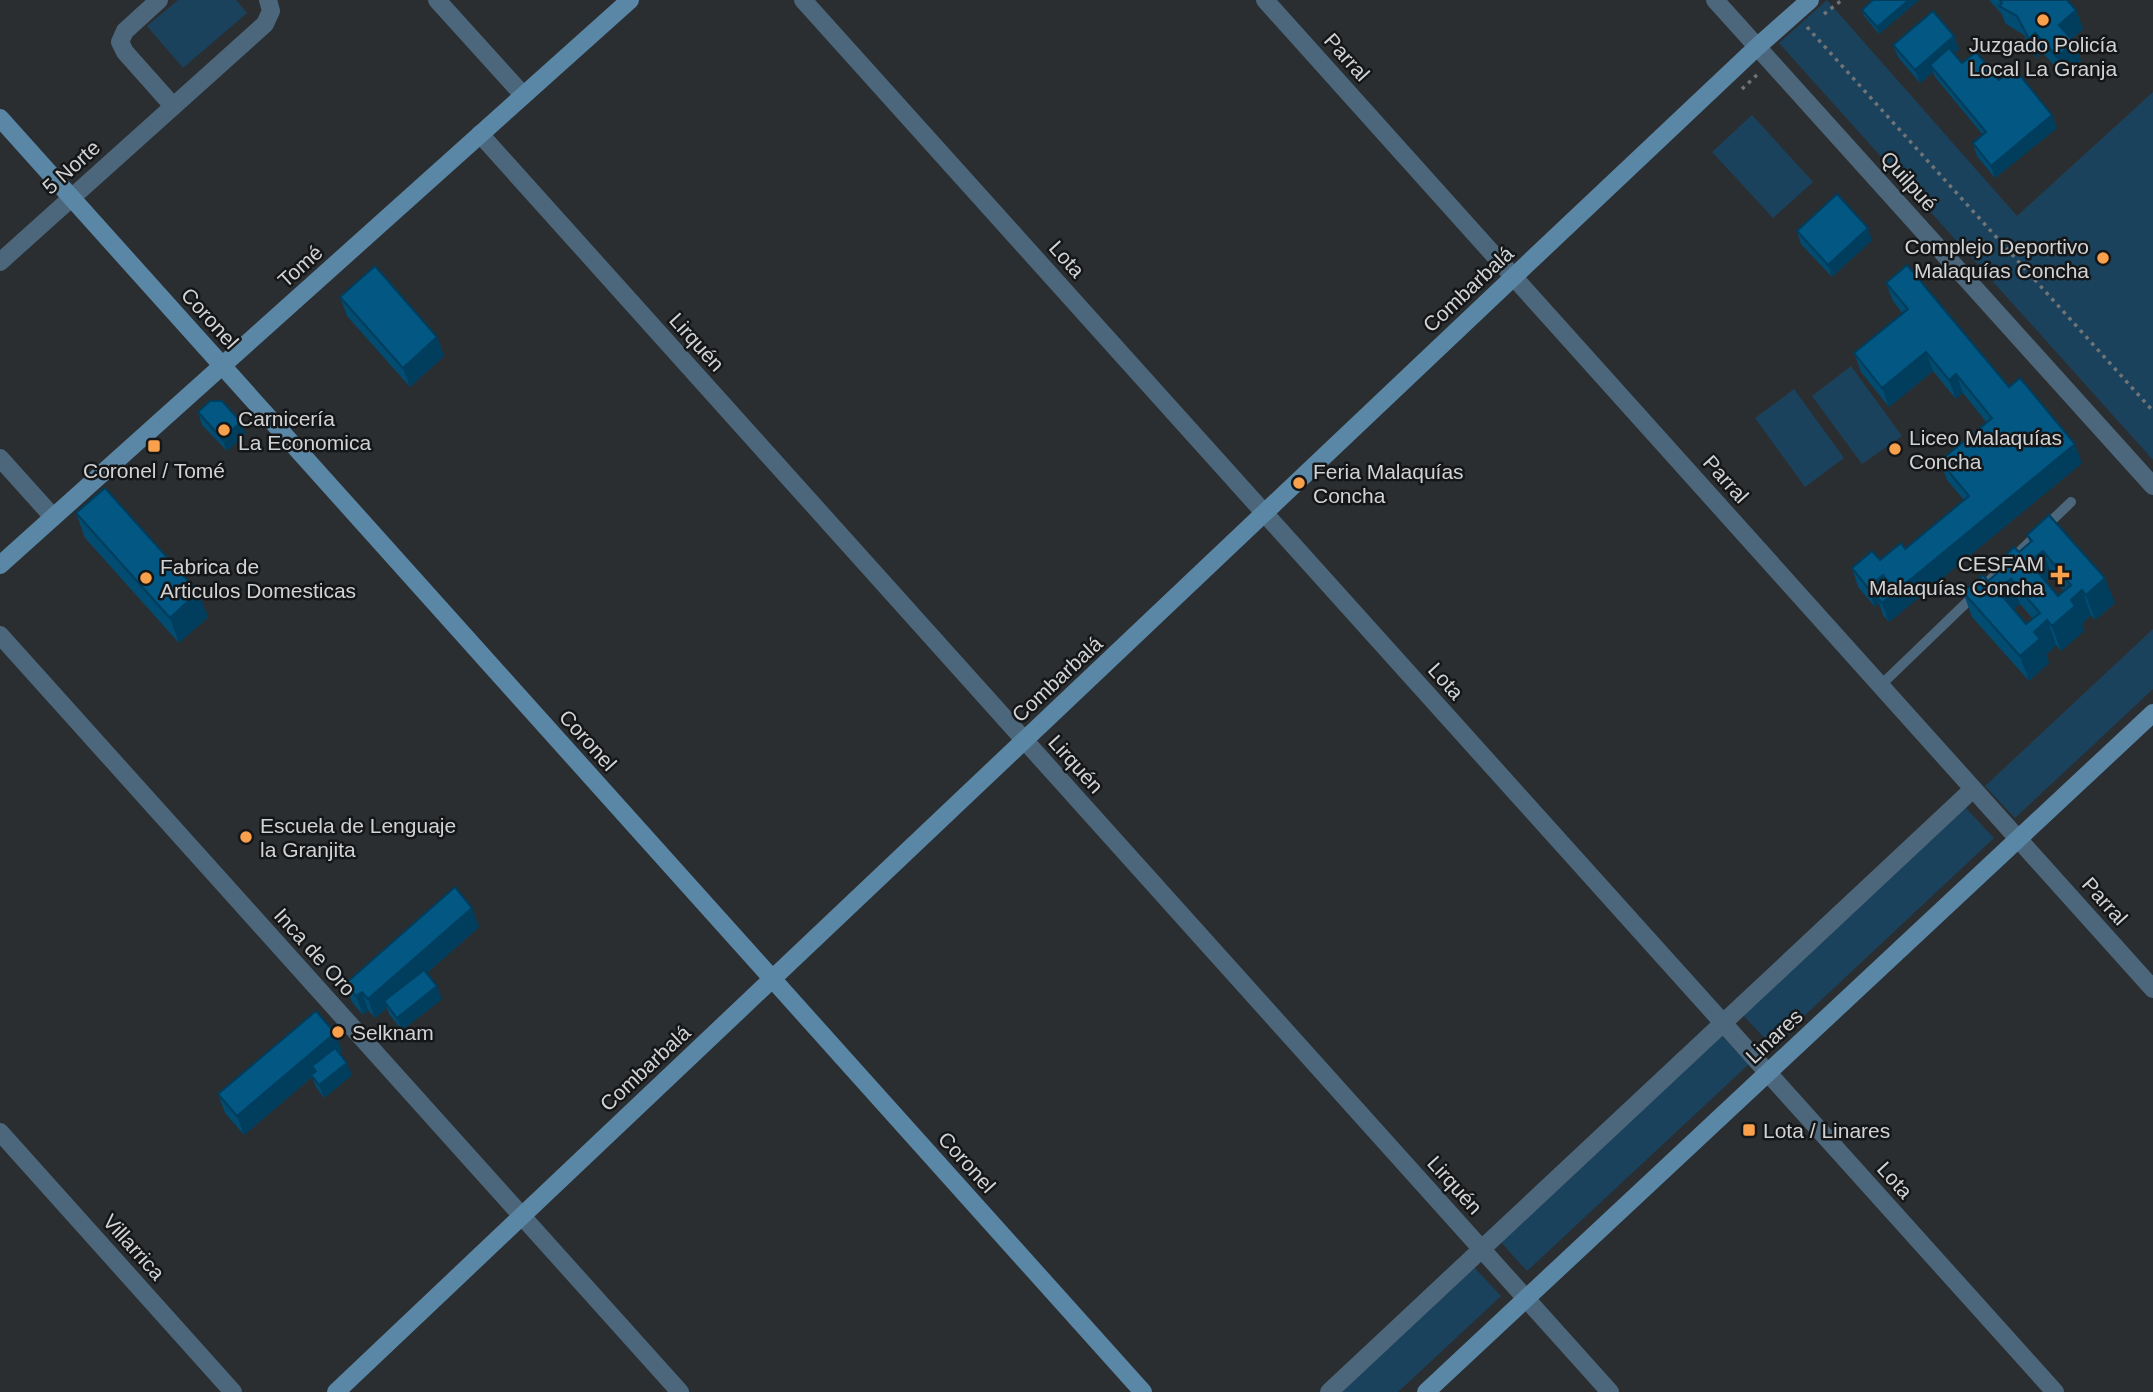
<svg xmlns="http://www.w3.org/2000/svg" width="2153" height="1392" viewBox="0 0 2153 1392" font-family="Arial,sans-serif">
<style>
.green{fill:#1a425d}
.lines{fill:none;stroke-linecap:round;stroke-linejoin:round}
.path{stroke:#717477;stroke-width:3.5;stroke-dasharray:3.5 5;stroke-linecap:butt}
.lane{stroke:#4c677b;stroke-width:10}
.street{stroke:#4c677b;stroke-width:18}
.secondary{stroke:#5b87a7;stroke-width:18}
.wall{fill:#024b71;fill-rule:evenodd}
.shaded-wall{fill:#013d5c}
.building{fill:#025783;stroke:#013d5c;stroke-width:2;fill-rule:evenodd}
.poi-dot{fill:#f9a04d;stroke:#151617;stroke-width:2.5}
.labels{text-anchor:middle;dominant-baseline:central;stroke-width:5;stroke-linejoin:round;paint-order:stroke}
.poi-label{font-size:21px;fill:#d0d2d4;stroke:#151617;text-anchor:start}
.street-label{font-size:21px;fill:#d0d2d4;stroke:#151617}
</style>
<rect width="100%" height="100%" fill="#2b2e31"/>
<g class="green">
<polygon points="178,0 236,0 247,13 183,68 147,26"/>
<polygon points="1827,0 2017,216 2153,92 2153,460 1779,43"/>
<polygon points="1752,115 1813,182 1773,218 1712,152"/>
<polygon points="1851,366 1902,436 1862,464 1812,396"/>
<polygon points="1794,389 1844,458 1805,487 1755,418"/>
<polygon points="2153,629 2153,689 2015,818 1985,786"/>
<polygon points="1965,807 1994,838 1772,1046 1742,1014"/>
<polygon points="1719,1033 1749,1064 1527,1271 1498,1239"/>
<polygon points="1471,1264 1501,1296 1398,1392 1334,1392"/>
</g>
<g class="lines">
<g class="path">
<polyline points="1824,14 1842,0"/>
<polyline points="1807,27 2153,411"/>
<polyline points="1742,89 1759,73"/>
</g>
<polyline class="lane" points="1881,685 2071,502"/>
<g class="street">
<polyline points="159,0 125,31 120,42 125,52 173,106"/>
<polyline points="437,0 523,95"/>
<polyline points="803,0 2055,1392"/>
<polyline points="1265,0 2153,989"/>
<polyline points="1715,0 2153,486"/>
<polyline points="480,134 1610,1392"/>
<polyline points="0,262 265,24 271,11 268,0"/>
<polyline points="0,458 53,517"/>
<polyline points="0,635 680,1392"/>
<polyline points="0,1132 233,1392"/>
<polyline points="1329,1392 1973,789"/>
</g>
<g class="secondary">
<polyline points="0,118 1143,1392"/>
<polyline points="0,565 630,0"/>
<polyline points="336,1392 1524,267 1757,47 1810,0"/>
<polyline points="1426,1392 2153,713"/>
</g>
</g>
<g class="wall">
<polygon points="1873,0 1919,0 1879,34 1864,16 1862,10"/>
<polygon points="1989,0 2067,0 2076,10 2083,29 2072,39 2074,42 2081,61 2064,76 2042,52 2036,58 2024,35 2006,24 2001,13"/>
<polygon points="1954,36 1959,49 1954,53 1962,63 1999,80 2052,115 2057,128 1995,178 1977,156 1973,143 1983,135 1935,77 1933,72 1920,83 1898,57 1893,45"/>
<polygon points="1797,231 1872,240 1832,277 1801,244"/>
<polygon points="1886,283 2009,387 2082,463 1889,622 1883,615 1879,603 1875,607 1858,587 1852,568 1880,560 1905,549 1964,500 1947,480 1940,461 1987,423 1963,393 1956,399 1933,371 1889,407 1861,372 1854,353 1903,314 1893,301"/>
<polygon points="340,297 437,337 444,356 410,387 347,316"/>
<polygon points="198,412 246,434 227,451 202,425"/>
<polygon points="76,513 198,592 208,617 179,643 85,538"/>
<path d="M 2027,535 L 2115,603 L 2095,620 L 2091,615 L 2082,624 L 2084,631 L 2061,651 L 2056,645 L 2046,655 L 2049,663 L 2029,681 L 1972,617 L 1963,592 L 1988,581 L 1999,572 L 1996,564 L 2019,552 L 2030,543 ZM 2052,576 L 2064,591 L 2058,596 L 2045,581 ZM 2020,604 L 2033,619 L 2026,624 L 2013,609 Z"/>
<polygon points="472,908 479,927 427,973 442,999 402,1030 389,1014 387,1008 375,1018 368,1010 363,1015 352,1002 345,984"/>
<polygon points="335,1033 342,1051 340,1053 352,1075 324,1098 316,1087 312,1077 244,1135 225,1113 218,1094"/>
</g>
<g class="shaded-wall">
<polygon points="1909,0 1919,0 1879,34 1877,27"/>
<polygon points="2076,10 2083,29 2066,44 2059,25"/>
<polygon points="2035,33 2042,52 2036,58 2029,39"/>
<polygon points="1954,36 1959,49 1934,70 1930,65 1933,72 1920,83 1915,70"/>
<polygon points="2074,42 2081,61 2064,76 2057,57"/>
<polygon points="2052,115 2057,128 1995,178 1991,166"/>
<polygon points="1868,228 1872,240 1832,277 1828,265"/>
<polygon points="437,337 444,356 410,387 403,368"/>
<polygon points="1926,352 1933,371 1889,407 1882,388"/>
<polygon points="1956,374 1963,393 1956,399 1949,380"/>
<polygon points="241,422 246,434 227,451 222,439"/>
<polygon points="2075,444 2082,463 1889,622 1882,603"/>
<polygon points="2043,551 2052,576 2038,587 2029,562"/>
<polygon points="1883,575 1890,594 1876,596 1879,603 1875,607 1868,588"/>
<polygon points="2105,578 2115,603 2095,620 2086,595"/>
<polygon points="2011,579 2020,604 2007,615 1997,590"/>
<polygon points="2082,590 2091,615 2082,624 2084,631 2061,651 2052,626 2071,600"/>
<polygon points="198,592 208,617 179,643 170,618"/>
<polygon points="2047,620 2056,645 2046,655 2049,663 2029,681 2020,656 2034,632"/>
<polygon points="472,908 479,927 388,1007 384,1001 387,1008 375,1018 368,999"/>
<polygon points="437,986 442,999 402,1030 397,1018"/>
<polygon points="362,992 368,1010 363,1015 356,996"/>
<polygon points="335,1033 342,1051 317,1073 312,1066 315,1074 244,1135 237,1116"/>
<polygon points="347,1063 352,1075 324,1098 319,1085"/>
</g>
<g class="building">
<polygon points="1873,0 1909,0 1877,27 1862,10"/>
<polygon points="2000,0 2067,0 2076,10 2059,25 2074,42 2057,57 2035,33 2029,39 2017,16 1999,6 2002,3"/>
<polygon points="1933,11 1954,36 1915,70 1893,45"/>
<polygon points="1949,48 1962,63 1976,52 1999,80 2014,68 2052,115 1991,166 1973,143 1986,132 1930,65"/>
<polygon points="1837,194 1868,228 1828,265 1797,231"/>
<polygon points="1907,265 2009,387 2020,378 2075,444 1882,603 1876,596 1890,584 1883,575 1868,588 1852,568 1872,551 1880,560 1901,543 1905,549 1969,496 1940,461 1992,418 1956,374 1949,380 1926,352 1882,388 1854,353 1908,309 1886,283"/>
<polygon points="375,266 437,337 403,368 340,297"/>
<polygon points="210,401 222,401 241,422 222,439 198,412"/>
<polygon points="105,488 198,592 170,618 76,513"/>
<path d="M 2049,515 L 2105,578 L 2086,595 L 2082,590 L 2071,600 L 2075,606 L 2052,626 L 2047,620 L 2034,632 L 2040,639 L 2020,656 L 1963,592 L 1983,575 L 1988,581 L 2001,570 L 1996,564 L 2014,547 L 2019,552 L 2032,541 L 2027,535 ZM 2043,551 L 2071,585 L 2058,596 L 2029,562 ZM 2011,579 L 2040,613 L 2026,624 L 1997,590 Z"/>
<polygon points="455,887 472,908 368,999 362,992 356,996 345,984"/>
<polygon points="424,970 437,986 397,1018 384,1001"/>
<polygon points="316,1011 335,1033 237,1116 218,1094"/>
<polygon points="335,1048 347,1063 319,1085 311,1075 316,1071 312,1066"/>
</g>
<g class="poi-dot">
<circle cx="2043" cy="20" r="7"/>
<circle cx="2103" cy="258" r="7"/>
<circle cx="224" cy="430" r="7"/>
<rect x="147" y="439" width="14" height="14" rx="3.5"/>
<circle cx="1895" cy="449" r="7"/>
<circle cx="1299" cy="483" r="7"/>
<path d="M2056.5 564.5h7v7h7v7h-7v7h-7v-7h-7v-7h7z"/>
<circle cx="146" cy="578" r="7"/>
<circle cx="246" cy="837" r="7"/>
<circle cx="338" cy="1032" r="7"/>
<rect x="1742" y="1123" width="14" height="14" rx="3.5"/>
</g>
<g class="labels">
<g class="poi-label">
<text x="2043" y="44" text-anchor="middle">Juzgado Policía<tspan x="2043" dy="24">Local La Granja</tspan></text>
<text x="2089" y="246" text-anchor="end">Complejo Deportivo<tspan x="2089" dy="24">Malaquías Concha</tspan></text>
<text x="238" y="418">Carnicería<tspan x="238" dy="24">La Economica</tspan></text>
<text x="1909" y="437">Liceo Malaquías<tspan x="1909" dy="24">Concha</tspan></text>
<text x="154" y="470" text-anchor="middle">Coronel / Tomé</text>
<text x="1313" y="471">Feria Malaquías<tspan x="1313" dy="24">Concha</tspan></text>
<text x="2044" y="563" text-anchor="end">CESFAM<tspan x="2044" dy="24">Malaquías Concha</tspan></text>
<text x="160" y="566">Fabrica de<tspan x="160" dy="24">Articulos Domesticas</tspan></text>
<text x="260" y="825">Escuela de Lenguaje<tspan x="260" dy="24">la Granjita</tspan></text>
<text x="352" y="1032">Selknam</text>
<text x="1763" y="1130">Lota / Linares</text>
</g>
<g class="street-label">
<text transform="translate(1347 57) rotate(48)">Parral</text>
<text transform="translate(71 167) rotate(-42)">5 Norte</text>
<text transform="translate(1909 181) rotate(48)">Quilpué</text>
<text transform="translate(1067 259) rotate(48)">Lota</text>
<text transform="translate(300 266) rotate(-42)">Tomé</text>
<text transform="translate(1468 289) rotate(-43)">Combarbalá</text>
<text transform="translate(210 318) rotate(48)">Coronel</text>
<text transform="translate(697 342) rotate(48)">Lirquén</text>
<text transform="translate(1726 479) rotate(48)">Parral</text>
<text transform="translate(1057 679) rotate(-43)">Combarbalá</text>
<text transform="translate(1446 681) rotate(48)">Lota</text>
<text transform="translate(588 740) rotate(48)">Coronel</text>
<text transform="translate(1076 764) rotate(48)">Lirquén</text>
<text transform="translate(2105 901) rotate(48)">Parral</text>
<text transform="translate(315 952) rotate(48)">Inca de Oro</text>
<text transform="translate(1774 1036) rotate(-43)">Linares</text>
<text transform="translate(645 1068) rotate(-43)">Combarbalá</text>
<text transform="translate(967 1162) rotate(48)">Coronel</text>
<text transform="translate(1895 1180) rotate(48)">Lota</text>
<text transform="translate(1455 1185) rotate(48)">Lirquén</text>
<text transform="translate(134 1247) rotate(48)">Villarrica</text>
</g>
</g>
</svg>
